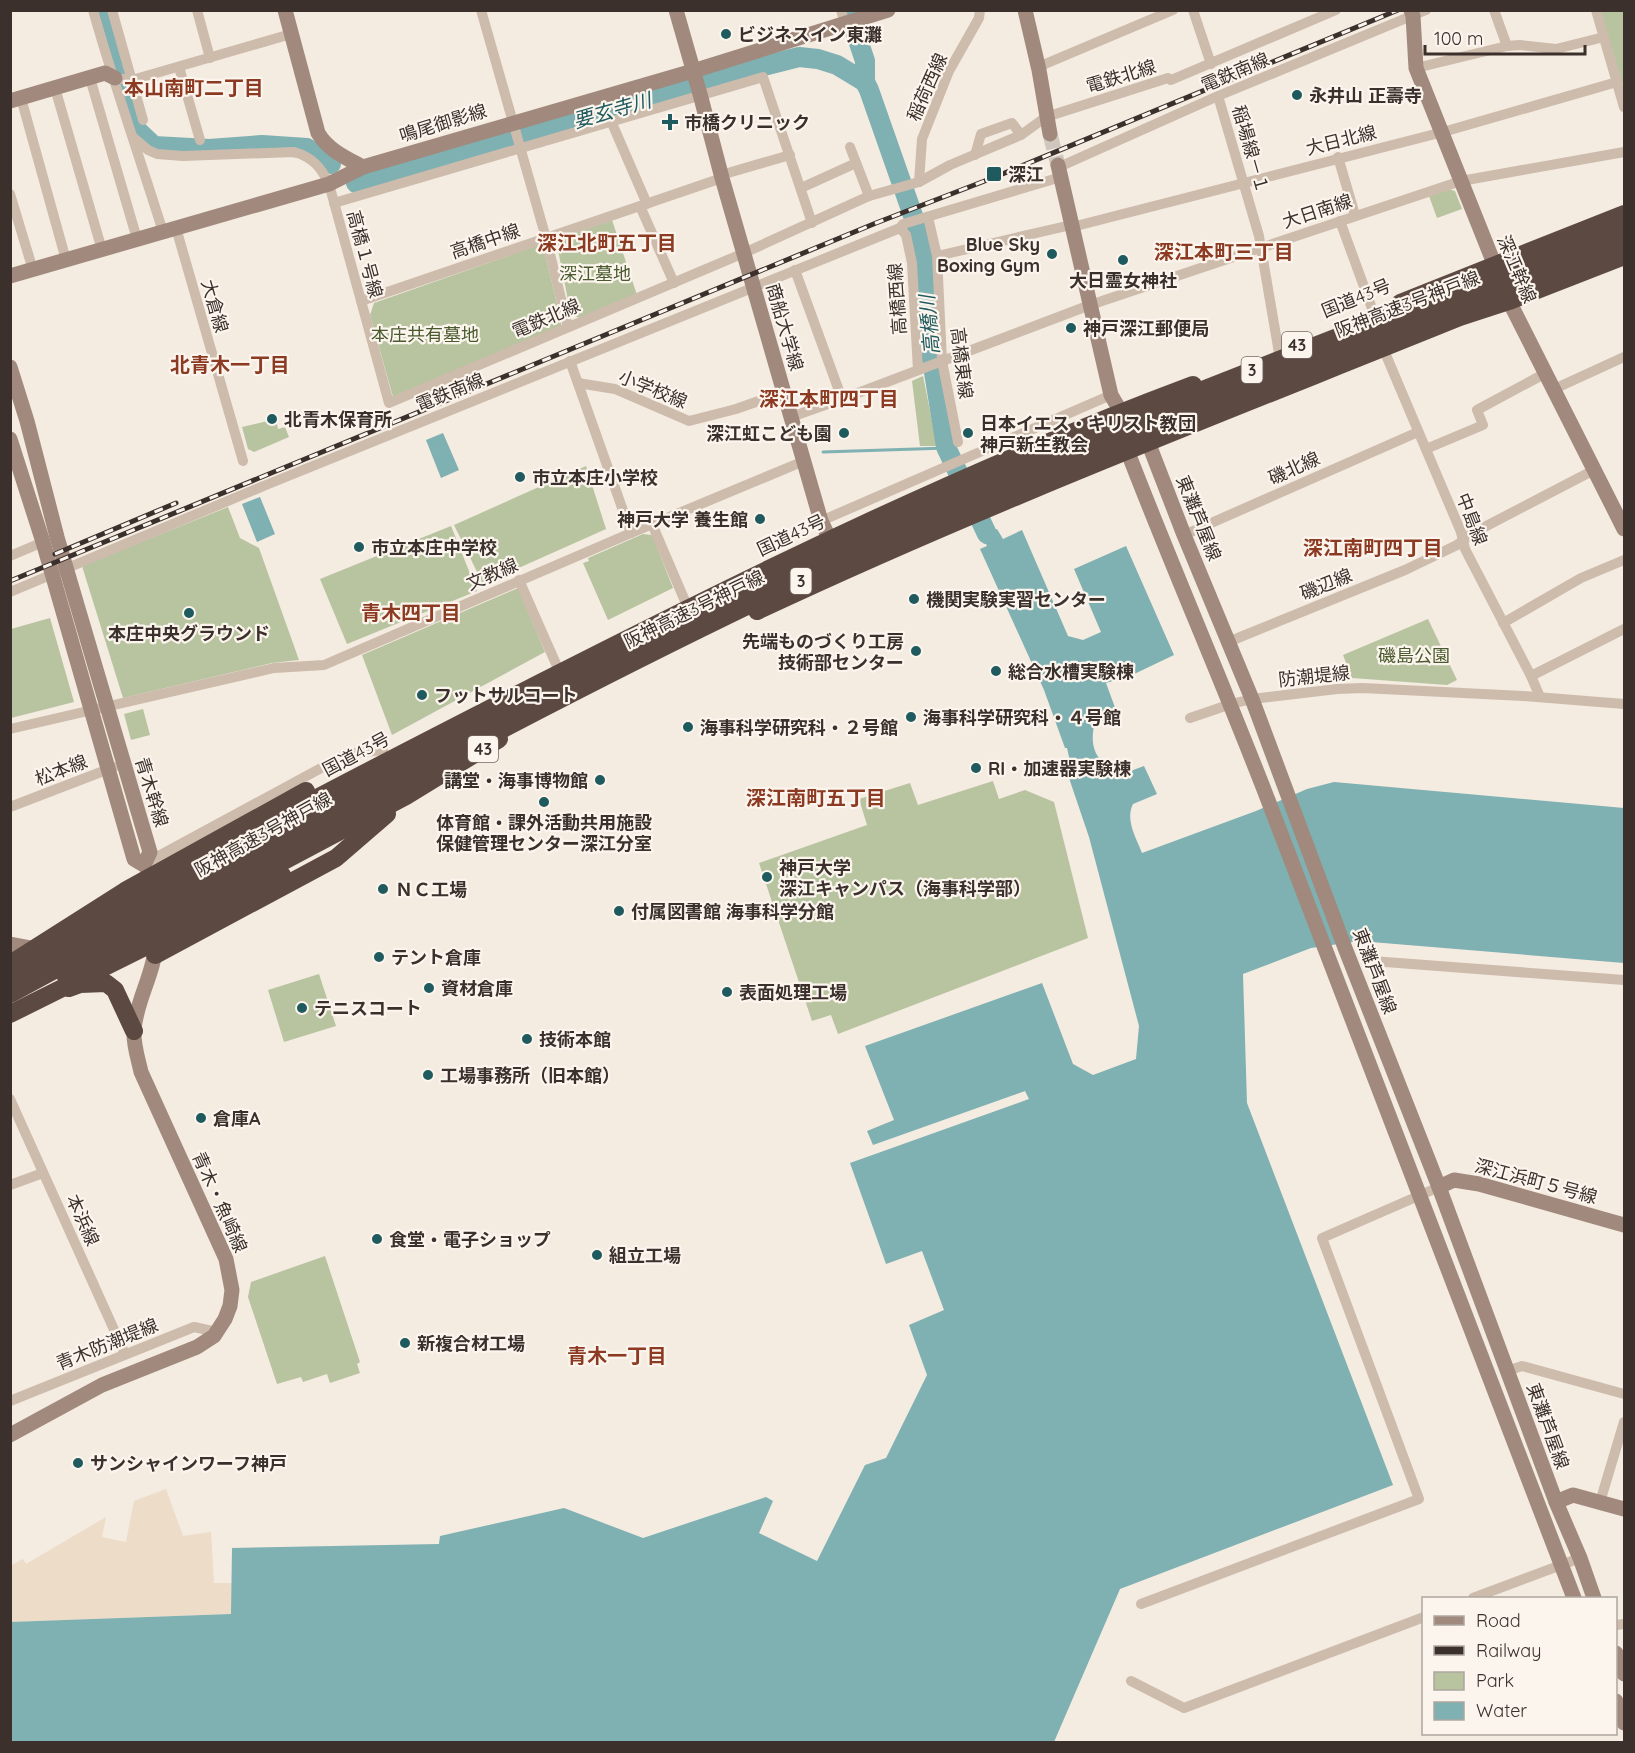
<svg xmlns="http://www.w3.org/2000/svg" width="1635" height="1753" viewBox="0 0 1635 1753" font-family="Quicksand,'Noto Sans JP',sans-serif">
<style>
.green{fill:#b8c4a0}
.plaza{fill:#ecdcc8}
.water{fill:#7fb0b2}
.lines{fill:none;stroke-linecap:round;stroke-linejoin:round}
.stream{stroke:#7fb0b2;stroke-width:3}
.river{stroke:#7fb0b2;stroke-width:20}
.secondary-tunnel{stroke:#cfc6bd;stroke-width:15;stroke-dasharray:15 8;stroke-linecap:butt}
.street{stroke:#cdbbac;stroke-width:10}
.secondary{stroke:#a18a7d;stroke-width:15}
.highway{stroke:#5c4a42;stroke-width:18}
.rail-casing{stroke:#3b302b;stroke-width:5}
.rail{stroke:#fbf5ee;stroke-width:3;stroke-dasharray:9;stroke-linecap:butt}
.highway-bridge{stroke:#5c4a42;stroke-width:18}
.poi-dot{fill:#1f5a5e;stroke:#fbf5ee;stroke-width:2}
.labels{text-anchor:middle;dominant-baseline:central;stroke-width:4.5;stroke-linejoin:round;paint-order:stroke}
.shield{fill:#fbf5ee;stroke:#756b66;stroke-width:1.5}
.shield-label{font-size:16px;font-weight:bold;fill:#3b302b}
.poi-label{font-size:18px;font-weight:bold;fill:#3b302b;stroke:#fbf5ee;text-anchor:start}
.street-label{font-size:18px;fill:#3b302b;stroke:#fbf5ee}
.park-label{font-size:18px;fill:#4a5a2e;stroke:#fbf5ee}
.neighbourhood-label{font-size:20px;font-weight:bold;fill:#8c3b22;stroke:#fbf5ee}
.water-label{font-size:20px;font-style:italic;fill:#1f5a5e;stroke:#fbf5ee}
</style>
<rect width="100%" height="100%" fill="#f4ebe1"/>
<g class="green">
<polygon points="1603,11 1624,11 1624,89 1601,14"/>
<polygon points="1448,189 1455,191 1462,209 1437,218 1429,196"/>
<polygon points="612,220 637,295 580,318 571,315 556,240"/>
<polygon points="536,246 543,246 561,320 561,327 393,397 370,315 374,303"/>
<polygon points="923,376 937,446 920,446 912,381"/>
<polygon points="276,419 278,429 285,427 289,437 254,452 248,449 242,427"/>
<polygon points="586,466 606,529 483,584 454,525"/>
<polygon points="228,507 240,538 259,548 299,660 272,663 123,698 82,566"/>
<polygon points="451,526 477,591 347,644 320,579"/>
<polygon points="643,534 652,535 673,588 608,620 583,563 589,561 588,558"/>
<polygon points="518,588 545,652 392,735 362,655"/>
<polygon points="50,618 74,702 11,718 11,629"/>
<polygon points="1428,619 1457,680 1447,685 1352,678 1343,655"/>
<polygon points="143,709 150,735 131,740 124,714"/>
<polygon points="993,781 999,799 1025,790 1054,802 1088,938 838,1034 831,1015 812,1021 759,863 867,825 859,799 910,783 918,805"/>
<polygon points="319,974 336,1026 284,1042 268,990"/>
<polygon points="325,1256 360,1362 357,1364 360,1373 330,1383 327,1374 303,1382 301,1377 277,1384 248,1297 251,1282"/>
</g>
<polygon class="plaza" points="166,1489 183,1536 211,1532 214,1583 232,1583 231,1614 11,1622 10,1566 23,1559 26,1564 106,1517 102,1537 126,1542 134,1501"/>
<g class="water">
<polygon points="443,433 459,470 441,478 426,440"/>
<polygon points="260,497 275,534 257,542 242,504"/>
<path d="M 997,529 L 1003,539 L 1022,530 L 1068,636 L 1083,640 L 1101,632 L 1074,569 L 1126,546 L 1174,655 L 1130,676 L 1106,683 L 1117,713 L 1094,726 C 1089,752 1099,760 1117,776 L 1144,766 L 1157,794 L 1133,804 C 1125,820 1136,837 1142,853 L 1256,811 L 1307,789 L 1334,782 L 1624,808 L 1624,963 L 1359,941 L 1311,948 L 1243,974 L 1247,1103 L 1393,1485 L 1120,1589 L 1054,1742 L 11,1742 L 10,1622 L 231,1614 L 232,1548 L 439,1544 L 440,1536 L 564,1508 L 643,1538 L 766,1497 L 773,1501 L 759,1533 L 817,1561 L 865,1465 L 886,1458 L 927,1375 L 909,1325 L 944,1310 L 922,1251 L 886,1264 L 850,1163 L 1029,1099 L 1025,1091 L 873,1145 L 867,1131 L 894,1120 L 865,1046 L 1042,983 L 1073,1064 L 1093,1075 L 1136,1059 L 1139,1026 L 1089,837 L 1069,778 L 1072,770 L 1067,748 L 1065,748 L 1044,690 L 980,549 L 987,546 L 982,536 Z"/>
</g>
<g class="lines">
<polyline class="stream" points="823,452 947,448"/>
<g class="river">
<polyline points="101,10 137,130 154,146 209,149 262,145 307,148 331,164"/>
<polyline points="848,10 865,61 865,82 869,90 923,244 928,335 946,447 987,534"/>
<polyline points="356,183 380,179 720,77 799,57 818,59 837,65 865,82"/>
</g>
<polyline class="secondary-tunnel" points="1050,134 1058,165"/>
<g class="street">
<path d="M 93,10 C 114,85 140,158 163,232"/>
<polyline points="112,10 143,120"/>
<polyline points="197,10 210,58"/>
<polyline points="481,10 546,238 568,327"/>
<polyline points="841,10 845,24"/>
<polyline points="1193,10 1211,64"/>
<polyline points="1494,10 1507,46"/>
<polyline points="1596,10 1624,107"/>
<polyline points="179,67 200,140"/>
<polyline points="1038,67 1173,10"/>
<polyline points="1416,68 1507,46 1520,45 1556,49 1604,37"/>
<polyline points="90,78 137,239"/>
<polyline points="115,78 132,80 291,34"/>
<polyline points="55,88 102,250"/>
<polyline points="1218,96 1259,236 1279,353"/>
<polyline points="21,98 66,260"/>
<polyline points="611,121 647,204"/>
<path d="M 134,138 L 148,150 L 157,154 L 183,156 L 294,152 C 312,157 321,167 329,184 L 389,403 L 744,253 L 869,196 L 919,182 L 950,165 L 1021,135 L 1046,117 L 1168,78 L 1171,80 L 1336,10"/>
<polyline points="850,147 869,196"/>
<polyline points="975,155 981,134 1012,123 1021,135"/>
<polyline points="1338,157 1355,215"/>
<polyline points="1059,167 1218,96 1426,10"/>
<polyline points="721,175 790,155"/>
<polyline points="919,182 922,139 949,71 979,18 980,10"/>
<polyline points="801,188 856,163"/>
<polyline points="10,194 33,270"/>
<polyline points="334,203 763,77 812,223"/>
<polyline points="640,206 674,283"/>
<polyline points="928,217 937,256 942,361 958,442"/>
<polyline points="1340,221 1374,314"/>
<polyline points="1072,227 1443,132 1617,82"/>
<polyline points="176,228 243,461"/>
<polyline points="900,228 906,235 912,263 918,370"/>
<polyline points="937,256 1071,225"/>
<polyline points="795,270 842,399"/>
<polyline points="361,301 722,178"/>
<polyline points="1383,348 1461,532 1465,549 1531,676 1540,697"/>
<polyline points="570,361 631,533"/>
<polyline points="578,383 615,389 689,421 736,409 784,392"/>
<polyline points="1552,390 1624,357"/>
<polyline points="791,417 842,399 1090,305 1461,181 1624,152"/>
<polyline points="1426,449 1483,425 1477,410 1544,374"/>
<polyline points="821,521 1111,395"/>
<polyline points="652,524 688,608"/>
<polyline points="1184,535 1418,432"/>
<polyline points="10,556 43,542"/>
<polyline points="519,580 560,673"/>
<polyline points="10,592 266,485 900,228 903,224 1061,177"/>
<polyline points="1503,623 1581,578 1624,560"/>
<polyline points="1228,642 1405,570 1457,545 1471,534 1594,470"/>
<polyline points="1531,676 1624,629"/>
<polyline points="1190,718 1231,704 1252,699 1337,689 1363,688 1523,696 1624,704"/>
<polyline points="10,729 274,668 324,665 631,533 804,461"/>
<polyline points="10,807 114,767"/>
<polyline points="144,864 347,754 383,750"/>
<polyline points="1372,961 1624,980"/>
<polyline points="10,1099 125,1354"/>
<polyline points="10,1185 43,1173"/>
<polyline points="1507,1371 1522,1366 1624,1394"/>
<polyline points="10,1401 194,1327 217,1332"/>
<polyline points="1600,1502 1624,1422"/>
<polyline points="1473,1598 1580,1558"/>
<polyline points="1141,1604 1419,1499 1322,1238 1439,1187"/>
<polyline points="1616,1625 1624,1624"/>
<polyline points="1131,1681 1184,1708 1424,1617"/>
</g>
<g class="secondary">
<path d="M 285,10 L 318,133 C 328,150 346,158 363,167"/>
<polyline points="676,10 700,94 722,178 821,521 834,548"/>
<polyline points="1025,10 1039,70 1050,134"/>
<polyline points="1411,10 1413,16 1416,68 1509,301 1624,529"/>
<polyline points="10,101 105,73 115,78"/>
<polyline points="1058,165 1111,395 1121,412 1148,442 1184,535 1252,699 1345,948 1439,1187 1556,1502 1580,1558 1594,1598"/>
<polyline points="10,276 329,184 363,167 693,71 888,10"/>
<polyline points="10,367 27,421 57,537 150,852 144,865"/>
<polyline points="10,439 43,542 134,859 144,865"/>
<path d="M 1125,441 L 1127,450 C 1172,567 1223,683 1268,800 L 1574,1598"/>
<polyline points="10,944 42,950"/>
<polyline points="1439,1187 1454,1180 1479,1184 1624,1225"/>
<path d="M 10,1435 L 102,1385 L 197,1347 L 214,1336 L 225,1319 L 230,1306 L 232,1290 L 226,1259 L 141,1072 C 138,1058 133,1044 134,1030 C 136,1001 154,974 156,944"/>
<polyline points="1556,1502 1573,1495 1624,1509"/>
<polyline points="1616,1653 1624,1674"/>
<polyline points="1616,1701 1624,1723"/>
</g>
<g class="highway">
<polyline points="1400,303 1624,214"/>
<path d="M 757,611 C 987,503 1225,412 1460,317 L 1509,301 L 1624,256"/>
<path d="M 74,933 C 225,843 382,764 538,684 C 752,575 968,469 1193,385"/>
<polyline points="155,955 336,858 387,814"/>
<polyline points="66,977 406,796 499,739"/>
<polyline points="69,988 80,984 106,983 115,990 134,1031"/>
</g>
<defs>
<g id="rail">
<polyline points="55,554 176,503"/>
<polyline points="10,581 876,223 995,177 1398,10"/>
</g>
</defs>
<use href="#rail" class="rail-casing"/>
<use href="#rail" class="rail"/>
<g class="highway-bridge">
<polyline points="10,964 125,891 306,791"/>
<polyline points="10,977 405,764 594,666 885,526 1021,464 1187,396 1624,225"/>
<path d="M 10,994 C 302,836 592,674 894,537 C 1133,429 1380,337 1624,241"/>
<polyline points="10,1014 169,935 282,875"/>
</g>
</g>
<g class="poi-dot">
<circle cx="726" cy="34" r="6"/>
<circle cx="1297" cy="95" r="6"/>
<path d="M667 113h6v6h6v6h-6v6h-6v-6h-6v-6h6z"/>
<rect x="986" y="166" width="16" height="16" rx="3"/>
<circle cx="1052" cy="254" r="6"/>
<circle cx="1123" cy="260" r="6"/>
<circle cx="1071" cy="328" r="6"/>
<circle cx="272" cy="419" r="6"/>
<circle cx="844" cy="433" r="6"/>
<circle cx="968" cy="433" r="6"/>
<circle cx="520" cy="477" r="6"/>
<circle cx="760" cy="519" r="6"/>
<circle cx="359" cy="547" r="6"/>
<circle cx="914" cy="599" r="6"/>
<circle cx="189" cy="613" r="6"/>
<circle cx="916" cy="651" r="6"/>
<circle cx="996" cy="671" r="6"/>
<circle cx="422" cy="695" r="6"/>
<circle cx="911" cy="717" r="6"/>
<circle cx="688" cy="727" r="6"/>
<circle cx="976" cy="768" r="6"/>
<circle cx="600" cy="780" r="6"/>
<circle cx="544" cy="802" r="6"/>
<circle cx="767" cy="877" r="6"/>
<circle cx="383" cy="889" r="6"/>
<circle cx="619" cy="911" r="6"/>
<circle cx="379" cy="957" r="6"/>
<circle cx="429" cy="988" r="6"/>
<circle cx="727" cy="992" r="6"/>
<circle cx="302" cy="1008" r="6"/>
<circle cx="527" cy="1039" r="6"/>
<circle cx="428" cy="1075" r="6"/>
<circle cx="201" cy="1118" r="6"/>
<circle cx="377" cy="1239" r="6"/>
<circle cx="597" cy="1255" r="6"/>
<circle cx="405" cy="1343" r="6"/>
<circle cx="78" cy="1463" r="6"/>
</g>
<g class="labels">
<g class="shield">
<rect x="1282" y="332" width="30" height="26" rx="4.5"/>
<rect x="1241.5" y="357" width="21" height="26" rx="4.5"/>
<rect x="790.5" y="568" width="21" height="26" rx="4.5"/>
<rect x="468" y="736" width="30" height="26" rx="4.5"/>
</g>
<g class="shield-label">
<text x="1297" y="345">43</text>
<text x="1252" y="370">3</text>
<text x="801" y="581">3</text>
<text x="483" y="749">43</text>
</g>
<g class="poi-label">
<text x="738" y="34">ビジネスイン東灘</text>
<text x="1309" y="95">永井山 正壽寺</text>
<text x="684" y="122">市橋クリニック</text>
<text x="1008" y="174">深江</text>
<text x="1040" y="244" text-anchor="end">Blue Sky<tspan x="1040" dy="21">Boxing Gym</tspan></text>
<text x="1123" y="280" text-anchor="middle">大日霊女神社</text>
<text x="1083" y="328">神戸深江郵便局</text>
<text x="284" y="419">北青木保育所</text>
<text x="980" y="423">日本イエス・キリスト教団<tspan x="980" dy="21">神戸新生教会</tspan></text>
<text x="832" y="433" text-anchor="end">深江虹こども園</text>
<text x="532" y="477">市立本庄小学校</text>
<text x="748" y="519" text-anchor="end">神戸大学 養生館</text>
<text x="371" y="547">市立本庄中学校</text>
<text x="926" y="599">機関実験実習センター</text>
<text x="189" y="633" text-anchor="middle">本庄中央グラウンド</text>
<text x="904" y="641" text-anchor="end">先端ものづくり工房<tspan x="904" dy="21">技術部センター</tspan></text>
<text x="1008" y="671">総合水槽実験棟</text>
<text x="434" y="695">フットサルコート</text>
<text x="923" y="717">海事科学研究科・４号館</text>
<text x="700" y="727">海事科学研究科・２号館</text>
<text x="988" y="768">RI・加速器実験棟</text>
<text x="588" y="780" text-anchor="end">講堂・海事博物館</text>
<text x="544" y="822" text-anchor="middle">体育館・課外活動共用施設<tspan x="544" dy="21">保健管理センター深江分室</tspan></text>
<text x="779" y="867">神戸大学<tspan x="779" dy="21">深江キャンパス（海事科学部）</tspan></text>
<text x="395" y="889">ＮＣ工場</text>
<text x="631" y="911">付属図書館 海事科学分館</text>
<text x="391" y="957">テント倉庫</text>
<text x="441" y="988">資材倉庫</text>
<text x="739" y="992">表面処理工場</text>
<text x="314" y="1008">テニスコート</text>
<text x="539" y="1039">技術本館</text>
<text x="440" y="1075">工場事務所（旧本館）</text>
<text x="213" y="1118">倉庫A</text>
<text x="389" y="1239">食堂・電子ショップ</text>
<text x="609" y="1255">組立工場</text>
<text x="417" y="1343">新複合材工場</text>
<text x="90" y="1463">サンシャインワーフ神戸</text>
</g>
<g class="street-label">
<text transform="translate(1235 72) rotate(-23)">電鉄南線</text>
<text transform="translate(1121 76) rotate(-17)">電鉄北線</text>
<text transform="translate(927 87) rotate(-66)">稲荷西線</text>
<text transform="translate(443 123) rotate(-17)">鳴尾御影線</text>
<text transform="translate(1341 140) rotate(-14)">大日北線</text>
<text transform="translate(1251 149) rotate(74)">稲場線－１</text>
<text transform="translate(1317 211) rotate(-18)">大日南線</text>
<text transform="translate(485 241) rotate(-19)">高橋中線</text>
<text transform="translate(365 254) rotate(75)">高橋１号線</text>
<text transform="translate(1517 269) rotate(67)">深江幹線</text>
<text transform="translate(1356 298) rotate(-22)">国道43号</text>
<text transform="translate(897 299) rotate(-94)">高橋西線</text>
<text transform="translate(1407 304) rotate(-21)">阪神高速3号神戸線</text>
<text transform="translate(215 306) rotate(74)">大倉線</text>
<text transform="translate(546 318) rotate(-23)">電鉄北線</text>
<text transform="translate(785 327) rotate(74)">商船大学線</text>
<text transform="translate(962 363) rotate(83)">高橋東線</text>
<text transform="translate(653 389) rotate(22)">小学校線</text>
<text transform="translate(450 392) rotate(-22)">電鉄南線</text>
<text transform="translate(1294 468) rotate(-24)">磯北線</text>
<text transform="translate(1199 518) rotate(68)">東灘芦屋線</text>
<text transform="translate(1472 519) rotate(69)">中島線</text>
<text transform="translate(791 535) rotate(-25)">国道43号</text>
<text transform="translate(492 574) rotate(-23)">文教線</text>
<text transform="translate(1326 584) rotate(-22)">磯辺線</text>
<text transform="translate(694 609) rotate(-26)">阪神高速3号神戸線</text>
<text transform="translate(1314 676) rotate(-6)">防潮堤線</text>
<text transform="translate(356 754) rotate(-28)">国道43号</text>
<text transform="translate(61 770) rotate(-21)">松本線</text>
<text transform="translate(152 792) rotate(73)">青木幹線</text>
<text transform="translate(263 834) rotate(-29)">阪神高速3号神戸線</text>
<text transform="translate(1375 971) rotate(69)">東灘芦屋線</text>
<text transform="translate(1536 1181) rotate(15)">深江浜町５号線</text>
<text transform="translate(220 1202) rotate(66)">青木・魚崎線</text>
<text transform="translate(83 1220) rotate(66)">本浜線</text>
<text transform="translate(107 1344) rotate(-22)">青木防潮堤線</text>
<text transform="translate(1548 1426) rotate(70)">東灘芦屋線</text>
</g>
<g class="park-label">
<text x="595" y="273">深江墓地</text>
<text x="425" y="334">本庄共有墓地</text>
<text x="1414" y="655">磯島公園</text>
</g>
<g class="neighbourhood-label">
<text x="194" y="87">本山南町二丁目</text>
<text x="607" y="242">深江北町五丁目</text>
<text x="1224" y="251">深江本町三丁目</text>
<text x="230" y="364">北青木一丁目</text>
<text x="829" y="398">深江本町四丁目</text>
<text x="1373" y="547">深江南町四丁目</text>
<text x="411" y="612">青木四丁目</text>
<text x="816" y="797">深江南町五丁目</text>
<text x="617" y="1355">青木一丁目</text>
</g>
<g class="water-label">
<text transform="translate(612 110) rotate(-16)">要玄寺川</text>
<text transform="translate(929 325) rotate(-95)">高橋川</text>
</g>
</g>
<rect width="1635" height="1753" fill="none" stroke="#3b302b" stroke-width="24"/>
<rect x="1422" y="1597" width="195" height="138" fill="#fbf5ee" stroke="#aea6a0" stroke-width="1.5"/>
<rect x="1434" y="1616" width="30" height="9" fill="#a18a7d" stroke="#aea6a0" stroke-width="1.5"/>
<text x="1476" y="1627" font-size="18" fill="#3b302b">Road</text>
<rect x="1434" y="1646" width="30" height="9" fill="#3b302b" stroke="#aea6a0" stroke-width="1.5"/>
<text x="1476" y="1657" font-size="18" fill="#3b302b">Railway</text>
<rect x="1434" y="1672" width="30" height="18" fill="#b8c4a0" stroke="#aea6a0" stroke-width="1.5"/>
<text x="1476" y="1687" font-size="18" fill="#3b302b">Park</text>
<rect x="1434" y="1702" width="30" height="18" fill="#7fb0b2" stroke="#aea6a0" stroke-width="1.5"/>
<text x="1476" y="1717" font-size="18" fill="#3b302b">Water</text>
<path d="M1425 45v9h160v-9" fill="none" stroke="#3b302b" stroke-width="3"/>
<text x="1434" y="45" font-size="18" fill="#3b302b" stroke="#fbf5ee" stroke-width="4.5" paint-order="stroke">100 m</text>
</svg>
